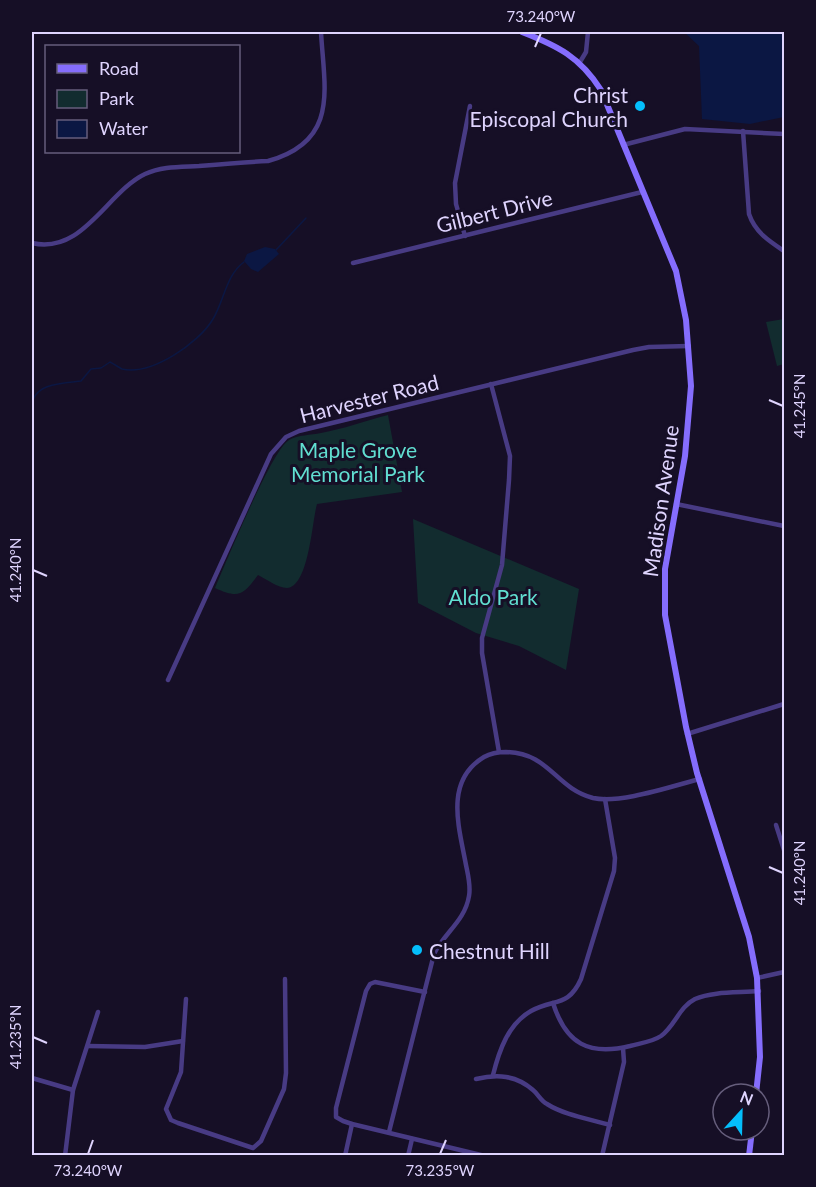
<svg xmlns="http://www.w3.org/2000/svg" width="816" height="1187" viewBox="0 0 816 1187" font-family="Lato,sans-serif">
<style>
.green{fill:#122c2f}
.water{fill:#0b1743}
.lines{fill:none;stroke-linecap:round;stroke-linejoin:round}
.stream{stroke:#0b1743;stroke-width:1.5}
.street{stroke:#483b84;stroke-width:4.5}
.secondary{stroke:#856dfd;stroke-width:6}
.ticks{fill:none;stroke:#dfd4fe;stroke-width:2}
.poi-dot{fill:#04befb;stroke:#160f26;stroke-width:2}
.labels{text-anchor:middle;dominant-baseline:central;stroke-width:6;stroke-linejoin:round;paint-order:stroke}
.poi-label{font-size:21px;fill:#dfd4fe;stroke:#160f26;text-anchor:end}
.street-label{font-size:21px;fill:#dfd4fe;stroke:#160f26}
.park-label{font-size:21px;fill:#61ded1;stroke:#160f26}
.neatline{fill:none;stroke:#dfd4fe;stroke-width:2}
.ticks-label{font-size:15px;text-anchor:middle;fill:#dfd4fe}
</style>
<rect width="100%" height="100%" fill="#160f26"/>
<g class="green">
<polygon points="784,319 784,364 777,366 766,322"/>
<path d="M 388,415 L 402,492 L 317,504 C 312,521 309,587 287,588 C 278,588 266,579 258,575 C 243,595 239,599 215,588 C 226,563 271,451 289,440 C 298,435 311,435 321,433 C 343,429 365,421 388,415 Z"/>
<polygon points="413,519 579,589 566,670 519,646 476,633 418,603"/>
</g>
<g class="water">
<polygon points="684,32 784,32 784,117 750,124 702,119 699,46"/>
<polygon points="265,247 275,249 279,254 258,272 251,269 244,261 247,254"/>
</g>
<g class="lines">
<g class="stream">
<polyline points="276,250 306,218"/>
<path d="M 32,406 C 33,383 64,383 81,381 L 91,369 L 101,368 L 110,362 C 114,364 118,367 122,369 C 151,376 199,343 213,319 C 224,301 226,275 244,262"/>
</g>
<g class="street">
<polyline points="580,62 586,52 588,32"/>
<path d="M 743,131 L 749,214 C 755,232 769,241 784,251"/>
<polyline points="623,145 685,129 784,134"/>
<polyline points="465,236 456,204 455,183 470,106"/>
<path d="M 32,243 C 83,255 107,192 145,174 C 162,166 181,167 199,166 C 222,164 245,162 268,161 C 340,141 324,88 321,32"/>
<polyline points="353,263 642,192"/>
<polyline points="491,384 510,456 509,480 502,565 482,638 482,653 499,752"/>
<polyline points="676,504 784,526"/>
<polyline points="168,680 271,454 286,437 299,431 633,350 649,347 689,346"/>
<polyline points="687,734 784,704"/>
<polyline points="776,825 784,850"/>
<polyline points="757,978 784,972"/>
<polyline points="425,992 375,982 370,984 366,991 336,1108 336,1117 343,1121 352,1124 485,1156"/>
<polyline points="186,999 181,1072 166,1109 171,1120 178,1123 253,1148 261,1141 284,1089 286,1073 285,979"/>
<path d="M 553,1003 C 566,1044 589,1056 630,1046 C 641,1043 652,1042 661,1036 C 675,1026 679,1007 695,999 C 713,991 740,993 759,991"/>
<polyline points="88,1046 145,1047 183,1041"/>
<path d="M 493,1075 C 499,1051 508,1024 531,1011 C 554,998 568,1008 581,979 L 614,871 L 615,858 L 605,799"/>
<polyline points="32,1078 73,1090"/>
<path d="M 476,1079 C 497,1074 516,1075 533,1090 C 538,1094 541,1101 547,1104 C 564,1115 590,1119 610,1125"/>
<path d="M 389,1132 L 434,954 C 444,933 465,921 469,896 C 471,886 468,875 466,865 C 459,827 444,781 484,757 C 491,753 499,752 506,752 C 550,753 555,788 593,798 C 620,804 672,786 700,779"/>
<polyline points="65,1156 73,1090 98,1012"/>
<polyline points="345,1156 352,1124"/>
<polyline points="408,1156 412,1139"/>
<polyline points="602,1156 624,1062 623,1048"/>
</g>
<g class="secondary">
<path d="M 522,32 C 558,46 580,57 601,90 L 676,271 L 686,320 L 691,386 L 685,456 L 665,569 L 665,615 L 686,727 L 697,773 L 749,937 L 757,978 L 760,1057 L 756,1094"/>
<polyline points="749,1156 752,1130"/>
</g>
</g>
<path class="ticks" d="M 535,47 L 541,33M 769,400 L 783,406M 33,570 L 47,576M 769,867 L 783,873M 33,1037 L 47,1043M 88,1154 L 93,1140M 440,1154 L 446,1140"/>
<g class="poi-dot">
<circle cx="640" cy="106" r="6"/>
<circle cx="417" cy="950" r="6"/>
</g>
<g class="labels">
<g class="poi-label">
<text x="628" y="94">Christ<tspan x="628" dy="24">Episcopal Church</tspan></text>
<text x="429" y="950" text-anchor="start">Chestnut Hill</text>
</g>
<g class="street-label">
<text transform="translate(494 211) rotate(-14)">Gilbert Drive</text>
<text transform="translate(369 398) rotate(-14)">Harvester Road</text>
<text transform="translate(660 501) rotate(-82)">Madison Avenue</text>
</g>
<g class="park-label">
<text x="358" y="449">Maple Grove<tspan x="358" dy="24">Memorial Park</tspan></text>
<text x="493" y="596">Aldo Park</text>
</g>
</g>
<rect width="816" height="1187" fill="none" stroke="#160f26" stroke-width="66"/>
<rect x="45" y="45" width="195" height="108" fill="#160f26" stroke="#665e7c" stroke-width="1.5"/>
<rect x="57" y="64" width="30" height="9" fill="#856dfd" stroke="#665e7c" stroke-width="1.5"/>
<text x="99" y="75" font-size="18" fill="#dfd4fe">Road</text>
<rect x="57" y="90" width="30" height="18" fill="#122c2f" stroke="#665e7c" stroke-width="1.5"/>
<text x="99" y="105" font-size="18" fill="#dfd4fe">Park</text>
<rect x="57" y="120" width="30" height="18" fill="#0b1743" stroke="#665e7c" stroke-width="1.5"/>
<text x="99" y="135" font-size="18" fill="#dfd4fe">Water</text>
<g transform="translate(741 1112) rotate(22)"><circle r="28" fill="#160f26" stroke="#665e7c" stroke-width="1.5"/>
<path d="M0-4.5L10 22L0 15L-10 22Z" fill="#04befb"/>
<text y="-9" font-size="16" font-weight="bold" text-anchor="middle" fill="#dfd4fe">N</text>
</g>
<rect x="33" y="33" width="750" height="1121" class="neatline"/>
<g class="ticks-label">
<text x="541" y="22">73.240°W</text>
<text transform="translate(800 406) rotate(-90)" y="5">41.245°N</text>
<text transform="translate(16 570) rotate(-90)" y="5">41.240°N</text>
<text transform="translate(800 873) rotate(-90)" y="5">41.240°N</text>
<text transform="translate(16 1037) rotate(-90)" y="5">41.235°N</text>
<text x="88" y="1176">73.240°W</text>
<text x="440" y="1176">73.235°W</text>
</g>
</svg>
